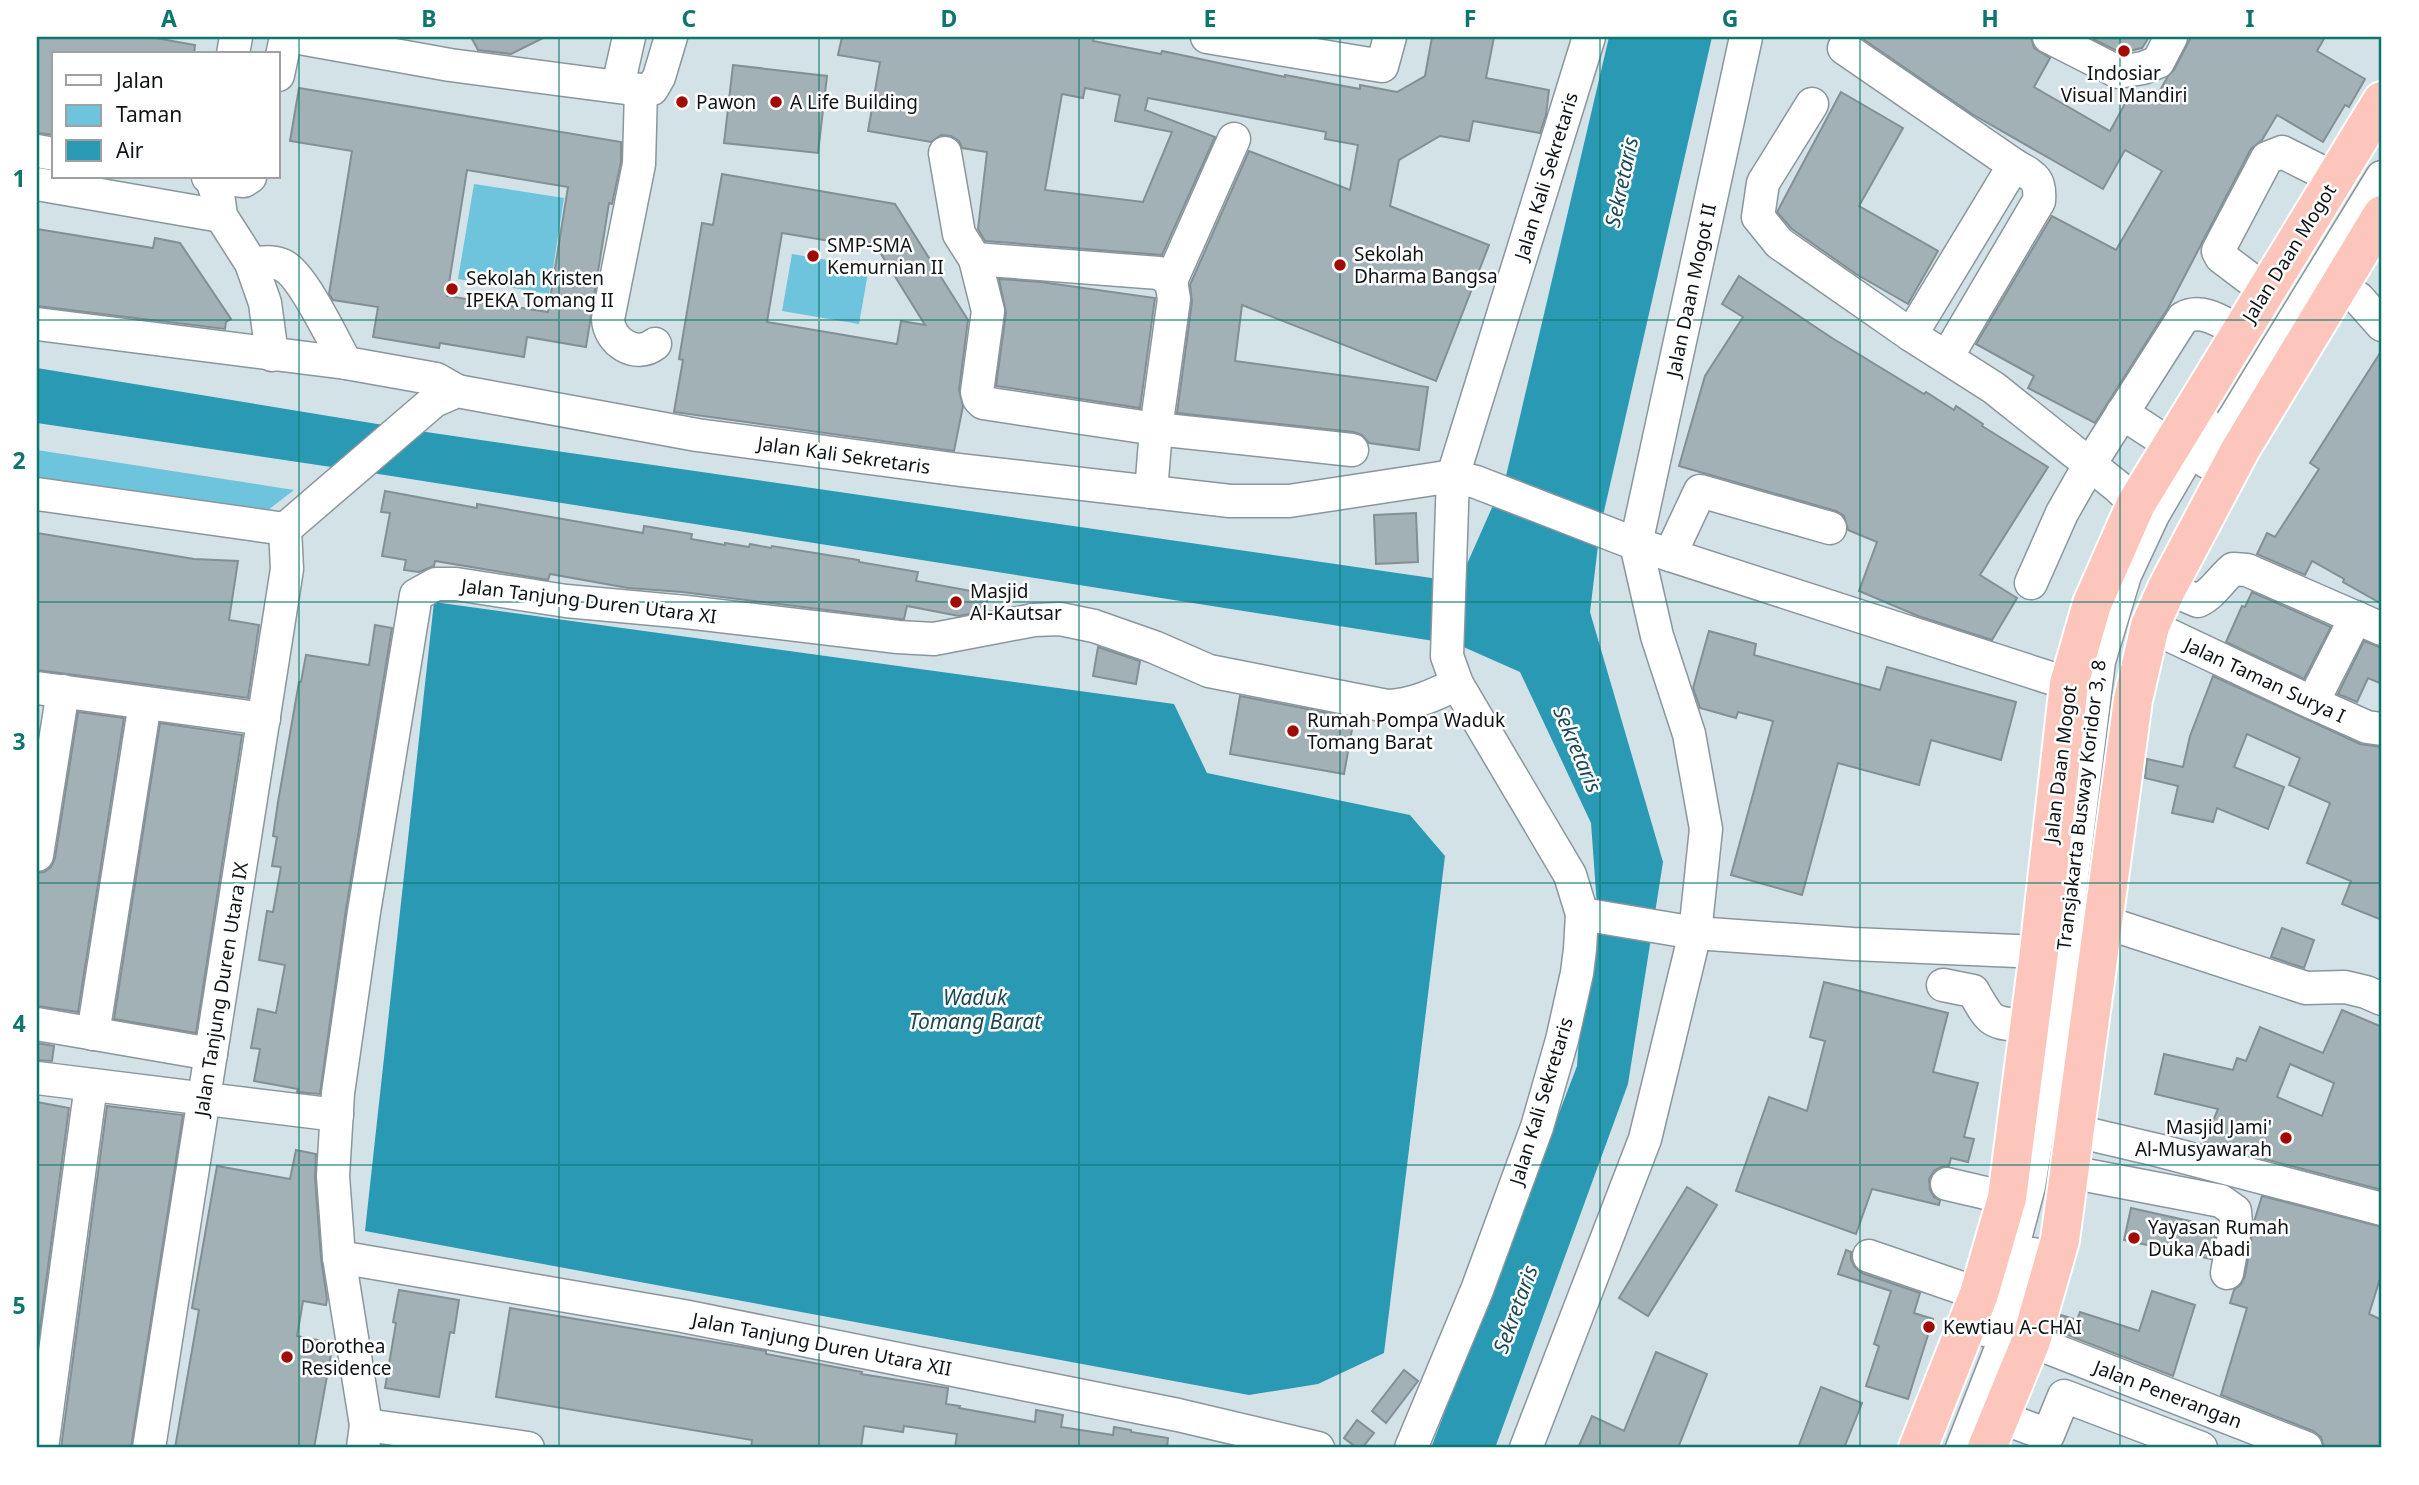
<svg xmlns="http://www.w3.org/2000/svg" width="2419" height="1485" viewBox="0 0 2419 1485" font-family="'Noto Sans',sans-serif">
<style>
.green{fill:#6ec4dd}
.water{fill:#2999b4}
.building{fill:#a2b1b5;stroke:#829094;stroke-width:2;fill-rule:evenodd}
.lines{fill:none;stroke-linecap:round;stroke-linejoin:round}
.minor-casing{stroke:#89979c;stroke-width:35}
.highway-casing{stroke:#fff;stroke-width:42}
.minor{stroke:#fff;stroke-width:32}
.highway{stroke:#fcc6bc;stroke-width:38}
.grid{fill:none;stroke:#0f766e;stroke-width:2;stroke-opacity:0.55}
.poi-dot{fill:#a20b03;stroke:#fff;stroke-width:2.5}
.labels{text-anchor:middle;dominant-baseline:central;stroke-width:5;stroke-linejoin:round;paint-order:stroke}
.poi-label{font-size:19px;fill:#0e1315;stroke:#fff;text-anchor:start}
.street-label{font-size:19px;fill:#0e1315;stroke:#fff}
.water-label{font-size:21px;font-style:italic;fill:#1b4955;stroke:#fff}
.neatline{fill:none;stroke:#0f766e;stroke-width:2.5}
.grid-label{font-size:23px;text-anchor:middle;font-weight:bold;fill:#0f766e}
</style>
<rect width="100%" height="100%" fill="#d3e2e7"/>
<g class="green">
<polygon points="474,184 564,198 549,294 458,279"/>
<polygon points="792,254 869,267 859,324 782,311"/>
<polygon points="37,450 294,490 263,514 37,479"/>
</g>
<g class="water">
<polygon points="1609,37 1712,37 1600,529 1590,612 1663,862 1628,1084 1495,1448 1431,1448 1577,1066 1581,1010 1597,906 1591,823 1520,672 1459,645 385,475 37,423 37,368 426,432 1459,582 1506,476"/>
<polygon points="434,602 1174,704 1207,773 1410,815 1445,856 1384,1353 1318,1384 1249,1395 365,1231"/>
</g>
<g class="building">
<polygon points="37,37 150,37 195,45 194,54 54,54 54,135 37,133"/>
<polygon points="471,37 545,37 511,54 478,50"/>
<path d="M 842,37 L 1094,37 L 1093,41 L 1161,54 L 1162,51 L 1285,77 L 1285,75 L 1360,89 L 1360,85 L 1397,92 L 1425,76 L 1432,37 L 1494,37 L 1486,78 L 1549,90 L 1546,115 L 1540,133 L 1473,121 L 1469,141 L 1440,136 L 1399,160 L 1390,206 L 1489,245 L 1436,381 L 1242,305 L 1235,361 L 1428,387 L 1419,450 L 1369,443 L 1362,435 L 1354,432 L 1177,413 L 1192,302 L 1190,285 L 1249,151 L 1350,190 L 1358,145 L 1325,139 L 1326,132 L 1148,98 L 1145,110 L 1215,137 L 1162,255 L 985,241 L 978,229 L 987,152 L 962,148 L 959,141 L 951,136 L 941,135 L 931,142 L 868,131 L 880,62 L 838,55 ZM 1085,88 L 1120,95 L 1115,121 L 1172,132 L 1143,202 L 1045,190 L 1062,94 L 1083,98 Z"/>
<polygon points="1860,37 2031,37 2034,48 2050,58 2034,87 2110,131 2133,89 2154,101 2168,76 2174,70 2191,37 2325,37 2317,51 2365,79 2349,107 2345,105 2323,142 2277,115 2262,140 2251,149 2168,308 2095,423 2028,388 2034,376 1976,344 2052,216 2116,250 2162,171 2125,150 2103,189 1972,114"/>
<polygon points="2089,37 2149,37 2142,48 2121,53"/>
<polygon points="733,65 827,76 818,153 724,143"/>
<path d="M 299,88 L 621,142 L 621,162 L 612,204 L 609,203 L 586,347 L 527,337 L 524,357 L 440,343 L 439,348 L 373,337 L 378,307 L 333,300 L 329,294 L 352,151 L 290,141 ZM 467,170 L 568,187 L 548,312 L 447,296 Z"/>
<polygon points="1841,92 1903,128 1859,206 1938,251 1908,304 1856,274 1792,229 1777,212"/>
<path d="M 722,174 L 895,204 L 968,320 L 959,390 L 963,406 L 954,451 L 674,412 L 683,360 L 679,359 L 702,223 L 713,225 ZM 782,233 L 878,249 L 925,325 L 901,321 L 897,344 L 767,322 Z"/>
<polygon points="37,229 153,248 155,238 180,243 231,319 226,322 225,329 37,306"/>
<polygon points="1739,276 1832,338 1924,394 1926,392 1954,410 1956,406 1983,424 1982,426 2048,467 1980,575 2017,598 1992,640 1918,616 1859,591 1877,542 1848,530 1844,516 1836,511 1679,466 1705,376 1743,317 1722,304"/>
<polygon points="999,279 1041,282 1155,298 1140,408 996,386 1006,313"/>
<polygon points="2382,350 2382,604 2343,582 2344,579 2312,561 2305,575 2257,554 2267,533 2275,537 2319,469 2310,463"/>
<polygon points="385,491 477,508 477,504 643,533 644,526 692,534 691,539 725,545 725,543 749,547 750,544 771,548 772,546 859,560 859,562 918,572 916,581 988,594 985,611 959,616 907,606 904,619 900,619 682,592 628,588 550,574 548,580 435,561 434,566 419,572 404,570 406,560 382,556 390,513 381,512"/>
<polygon points="1416,513 1418,562 1376,564 1374,515"/>
<polygon points="37,533 194,559 238,561 229,620 259,625 248,698 37,670"/>
<polygon points="2252,592 2331,627 2304,679 2226,642 2242,606 2245,607"/>
<polygon points="375,625 392,628 346,909 320,1094 297,1092 298,1089 254,1081 260,1049 251,1048 258,1009 276,1013 285,965 259,960 267,911 273,912 281,867 272,866 277,837 273,836 278,802 299,682 301,682 306,655 369,665"/>
<polygon points="1709,631 1756,644 1754,655 1880,690 1887,667 2016,702 2001,760 1931,740 1919,785 1838,763 1802,895 1731,875 1773,721 1738,712 1736,718 1700,708 1693,688"/>
<polygon points="2364,641 2382,648 2382,684 2368,678 2357,702 2338,694"/>
<polygon points="1098,647 1140,661 1136,684 1093,676"/>
<polygon points="2213,676 2360,744 2382,747 2382,920 2342,904 2351,881 2307,863 2330,803 2289,785 2300,758 2247,734 2234,767 2284,787 2268,829 2217,808 2213,822 2172,813 2178,786 2145,778 2147,759 2183,767 2190,736"/>
<polygon points="1240,696 1354,718 1344,774 1230,754"/>
<polygon points="78,712 124,718 78,1012 37,1006 37,873 44,872 51,867 55,858"/>
<polygon points="160,723 242,735 196,1033 114,1019"/>
<polygon points="2282,928 2314,940 2304,968 2271,957"/>
<polygon points="1824,982 1948,1013 1933,1072 1978,1083 1964,1137 1974,1139 1968,1162 1951,1158 1949,1166 1941,1167 1934,1171 1929,1179 1930,1190 1934,1197 1940,1200 1939,1205 1872,1189 1856,1234 1736,1191 1769,1097 1807,1111 1825,1041 1810,1037"/>
<path d="M 2342,1010 L 2382,1027 L 2382,1190 L 2204,1143 L 2218,1109 L 2155,1094 L 2164,1054 L 2233,1070 L 2237,1058 L 2246,1061 L 2260,1027 L 2323,1053 ZM 2290,1064 L 2334,1083 L 2322,1116 L 2277,1097 Z"/>
<polygon points="37,1043 54,1046 52,1061 37,1060"/>
<polygon points="37,1102 69,1108 37,1350"/>
<polygon points="107,1106 183,1115 131,1448 61,1448"/>
<polygon points="296,1150 316,1154 315,1177 321,1258 327,1299 326,1305 303,1301 297,1336 333,1343 314,1448 175,1448 199,1310 192,1308 217,1166 290,1179"/>
<polygon points="1687,1187 1717,1205 1648,1316 1619,1298"/>
<polygon points="2262,1196 2382,1227 2382,1272 2369,1314 2382,1320 2382,1448 2324,1448 2321,1437 2313,1431 2221,1395 2247,1308 2230,1303 2234,1290 2241,1284 2245,1276 2254,1222"/>
<polygon points="2131,1208 2217,1227 2211,1259 2124,1240"/>
<polygon points="1846,1250 1851,1252 1851,1260 1855,1267 1862,1273 1920,1293 1914,1313 1933,1319 1908,1399 1866,1386 1879,1346 1874,1344 1891,1291 1838,1274"/>
<polygon points="399,1290 459,1300 454,1333 450,1332 439,1397 385,1388 396,1323 393,1322"/>
<polygon points="2152,1291 2195,1305 2173,1376 2057,1331 2061,1315 2077,1320 2080,1312 2139,1331"/>
<polygon points="510,1308 755,1349 766,1351 766,1354 862,1372 861,1374 948,1388 946,1404 960,1406 959,1408 1035,1422 1036,1410 1063,1415 1061,1427 1113,1435 1114,1427 1131,1430 1131,1432 1168,1438 1167,1448 955,1448 957,1434 904,1426 903,1432 864,1426 861,1448 751,1448 752,1440 496,1397"/>
<polygon points="1656,1352 1707,1374 1678,1448 1578,1448 1592,1416 1624,1431"/>
<polygon points="1404,1370 1418,1381 1386,1423 1372,1411"/>
<polygon points="1821,1387 1862,1403 1844,1448 1798,1448"/>
<polygon points="1357,1420 1374,1433 1362,1448 1357,1448 1344,1438"/>
</g>
<g class="lines">
<defs>
<g id="minor">
<polyline points="294,37 450,65 641,90 652,89 659,77 671,37"/>
<polyline points="1207,37 1382,66 1390,37"/>
<polyline points="2049,37 2118,72 2143,68 2158,62 2171,37"/>
<polyline points="1844,48 2014,165 1911,335"/>
<polyline points="233,54 236,37"/>
<polyline points="278,75 286,37"/>
<polyline points="618,86 629,37"/>
<path d="M 641,90 L 639,164 L 608,319 C 609,342 636,359 655,344"/>
<polyline points="1812,104 1763,183 1758,217 1779,243 1911,335 1994,388 2118,487 2136,504"/>
<polyline points="37,151 54,154"/>
<polyline points="945,153 959,234 975,259 988,311 977,392 979,399 983,403 1156,429 1352,450"/>
<polyline points="208,177 244,181 250,177"/>
<polyline points="211,177 219,201 221,216 251,263 265,303 272,355"/>
<polyline points="37,184 221,216"/>
<polyline points="975,259 1159,273 1171,281 1174,299 1156,429 1151,492"/>
<path d="M 251,263 C 261,263 274,260 284,266 C 304,277 333,340 346,363"/>
<polyline points="1171,281 1234,139"/>
<polyline points="2339,287 2358,298 2382,325"/>
<polyline points="2266,291 2221,257 2218,251 2267,158 2282,152 2316,169 2333,182"/>
<polyline points="37,324 346,363 436,379 457,391"/>
<path d="M 1947,357 L 2039,201 C 2041,178 2033,176 2014,165"/>
<polyline points="2122,413 2171,445"/>
<polyline points="2207,462 2382,177"/>
<polyline points="37,494 285,529"/>
<polyline points="285,529 434,401 457,391 697,435 960,470 1230,501 1289,501 1453,476 1476,482 1636,544 2069,684"/>
<polyline points="1670,555 1700,491 1830,528"/>
<path d="M 2031,583 L 2062,513 L 2090,464 L 2183,318 C 2202,307 2223,323 2241,332"/>
<path d="M 2167,588 L 2198,601 C 2212,595 2221,579 2233,569 L 2247,570 L 2382,629"/>
<polyline points="2150,626 2313,703 2367,727 2382,729"/>
<polyline points="37,688 264,719"/>
<polyline points="2320,688 2356,617"/>
<polyline points="37,855 63,691"/>
<polyline points="1582,914 1695,933 1853,944 2039,952"/>
<polyline points="2104,922 2306,988 2345,987 2366,992 2382,999"/>
<path d="M 1943,985 L 1973,991 C 1993,1026 1990,1021 2029,1027"/>
<polyline points="37,1024 211,1054"/>
<polyline points="93,1034 145,703"/>
<polyline points="37,1078 337,1115"/>
<polyline points="2076,1131 2157,1150 2382,1209"/>
<polyline points="2070,1172 2221,1201 2235,1211 2236,1224 2227,1273"/>
<polyline points="1947,1184 2007,1198"/>
<polyline points="1869,1256 1979,1294"/>
<polyline points="339,1257 683,1316 1178,1415 1318,1448"/>
<polyline points="1984,1330 2004,1280 2029,1186 2048,1068 2099,661 2125,575 2153,515 2206,424"/>
<polyline points="2031,1341 2306,1448"/>
<polyline points="2000,1417 2048,1435 2064,1396 2201,1448"/>
<polyline points="366,1425 528,1448"/>
<polyline points="42,1448 91,1085"/>
<polyline points="149,1448 287,569 285,529"/>
<path d="M 363,1448 L 366,1425 L 339,1257 L 333,1176 L 338,1093 L 364,912 L 416,595 L 436,584 L 456,584 L 566,601 L 686,612 L 898,637 L 934,639 L 1034,620 L 1060,619 L 1094,626 L 1154,647 L 1209,671 L 1387,706 C 1413,705 1434,695 1457,684"/>
<polyline points="1411,1448 1477,1290 1537,1127 1562,1040 1577,973 1580,949 1582,914 1570,875 1457,684 1447,656 1453,476 1589,37"/>
<polyline points="1526,1448 1645,1139 1695,933 1706,829 1689,734 1657,636 1636,544 1746,37"/>
<polyline points="1962,1448 2022,1295 2033,1254"/>
</g>
<g id="highway">
<polyline points="1918,1448 1979,1294 2007,1198 2039,952 2069,684 2092,604 2136,504 2382,101"/>
<polyline points="1987,1448 2031,1341 2060,1240 2133,700 2150,626 2167,588 2240,450 2382,215"/>
</g>
</defs>
<use href="#minor" class="minor-casing"/>
<use href="#highway" class="highway-casing"/>
<use href="#minor" class="minor"/>
<use href="#highway" class="highway"/>
</g>
<path class="grid" d="M 299,37 L 299,1448M 559,37 L 559,1448M 819,37 L 819,1448M 1079,37 L 1079,1448M 1340,37 L 1340,1448M 1600,37 L 1600,1448M 1860,37 L 1860,1448M 2120,37 L 2120,1448M 37,320 L 2382,320M 37,602 L 2382,602M 37,883 L 2382,883M 37,1165 L 2382,1165"/>
<g class="poi-dot">
<circle cx="2124" cy="51" r="7"/>
<circle cx="682" cy="102" r="7"/>
<circle cx="776" cy="102" r="7"/>
<circle cx="813" cy="256" r="7"/>
<circle cx="1340" cy="265" r="7"/>
<circle cx="452" cy="289" r="7"/>
<circle cx="956" cy="602" r="7"/>
<circle cx="1293" cy="731" r="7"/>
<circle cx="2286" cy="1138" r="7"/>
<circle cx="2134" cy="1238" r="7"/>
<circle cx="1929" cy="1327" r="7"/>
<circle cx="287" cy="1357" r="7"/>
</g>
<g class="labels">
<g class="poi-label">
<text x="2124" y="73" text-anchor="middle">Indosiar<tspan x="2124" dy="22">Visual Mandiri</tspan></text>
<text x="696" y="102">Pawon</text>
<text x="790" y="102">A Life Building</text>
<text x="827" y="245">SMP-SMA<tspan x="827" dy="22">Kemurnian II</tspan></text>
<text x="1354" y="254">Sekolah<tspan x="1354" dy="22">Dharma Bangsa</tspan></text>
<text x="466" y="278">Sekolah Kristen<tspan x="466" dy="22">IPEKA Tomang II</tspan></text>
<text x="970" y="591">Masjid<tspan x="970" dy="22">Al-Kautsar</tspan></text>
<text x="1307" y="720">Rumah Pompa Waduk<tspan x="1307" dy="22">Tomang Barat</tspan></text>
<text x="2272" y="1127" text-anchor="end">Masjid Jami'<tspan x="2272" dy="22">Al-Musyawarah</tspan></text>
<text x="2148" y="1227">Yayasan Rumah<tspan x="2148" dy="22">Duka Abadi</tspan></text>
<text x="1943" y="1327">Kewtiau A-CHAI</text>
<text x="301" y="1346">Dorothea<tspan x="301" dy="22">Residence</tspan></text>
</g>
<g class="street-label">
<text transform="translate(1546 176) rotate(-73)">Jalan Kali Sekretaris</text>
<text transform="translate(2289 253) rotate(-58)">Jalan Daan Mogot</text>
<text transform="translate(1691 290) rotate(-78)">Jalan Daan Mogot II</text>
<text transform="translate(844 455) rotate(8)">Jalan Kali Sekretaris</text>
<text transform="translate(589 601) rotate(7)">Jalan Tanjung Duren Utara XI</text>
<text transform="translate(2265 680) rotate(25)">Jalan Taman Surya I</text>
<text transform="translate(2060 764) rotate(-83)">Jalan Daan Mogot</text>
<text transform="translate(2081 805) rotate(-83)">Transjakarta Busway Koridor 3, 8</text>
<text transform="translate(221 989) rotate(-81)">Jalan Tanjung Duren Utara IX</text>
<text transform="translate(1541 1101) rotate(-73)">Jalan Kali Sekretaris</text>
<text transform="translate(822 1344) rotate(11)">Jalan Tanjung Duren Utara XII</text>
<text transform="translate(2168 1394) rotate(21)">Jalan Penerangan</text>
</g>
<g class="water-label">
<text transform="translate(1621 182) rotate(-78)">Sekretaris</text>
<text transform="translate(1578 749) rotate(67)">Sekretaris</text>
<text x="975" y="997">Waduk<tspan x="975" dy="24">Tomang Barat</tspan></text>
<text transform="translate(1515 1309) rotate(-70)">Sekretaris</text>
</g>
</g>
<rect width="2419" height="1485" fill="none" stroke="#ffffff" stroke-width="77"/>
<rect x="52" y="52" width="228" height="126" fill="#ffffff" stroke="#9fa1a1" stroke-width="2"/>
<rect x="66" y="75" width="35" height="10" fill="#ffffff" stroke="#9fa1a1" stroke-width="2"/>
<text x="116" y="88" font-size="21" fill="#0e1315">Jalan</text>
<rect x="66" y="105" width="35" height="21" fill="#6ec4dd" stroke="#9fa1a1" stroke-width="2"/>
<text x="116" y="122" font-size="21" fill="#0e1315">Taman</text>
<rect x="66" y="140" width="35" height="21" fill="#2999b4" stroke="#9fa1a1" stroke-width="2"/>
<text x="116" y="158" font-size="21" fill="#0e1315">Air</text>
<rect x="38" y="38" width="2342" height="1408" class="neatline"/>
<g class="grid-label">
<text x="169" y="27">A</text>
<text x="429" y="27">B</text>
<text x="689" y="27">C</text>
<text x="949" y="27">D</text>
<text x="1210" y="27">E</text>
<text x="1470" y="27">F</text>
<text x="1730" y="27">G</text>
<text x="1990" y="27">H</text>
<text x="2250" y="27">I</text>
<text x="19" y="187">1</text>
<text x="19" y="469">2</text>
<text x="19" y="750">3</text>
<text x="19" y="1032">4</text>
<text x="19" y="1314">5</text>
</g>
</svg>
